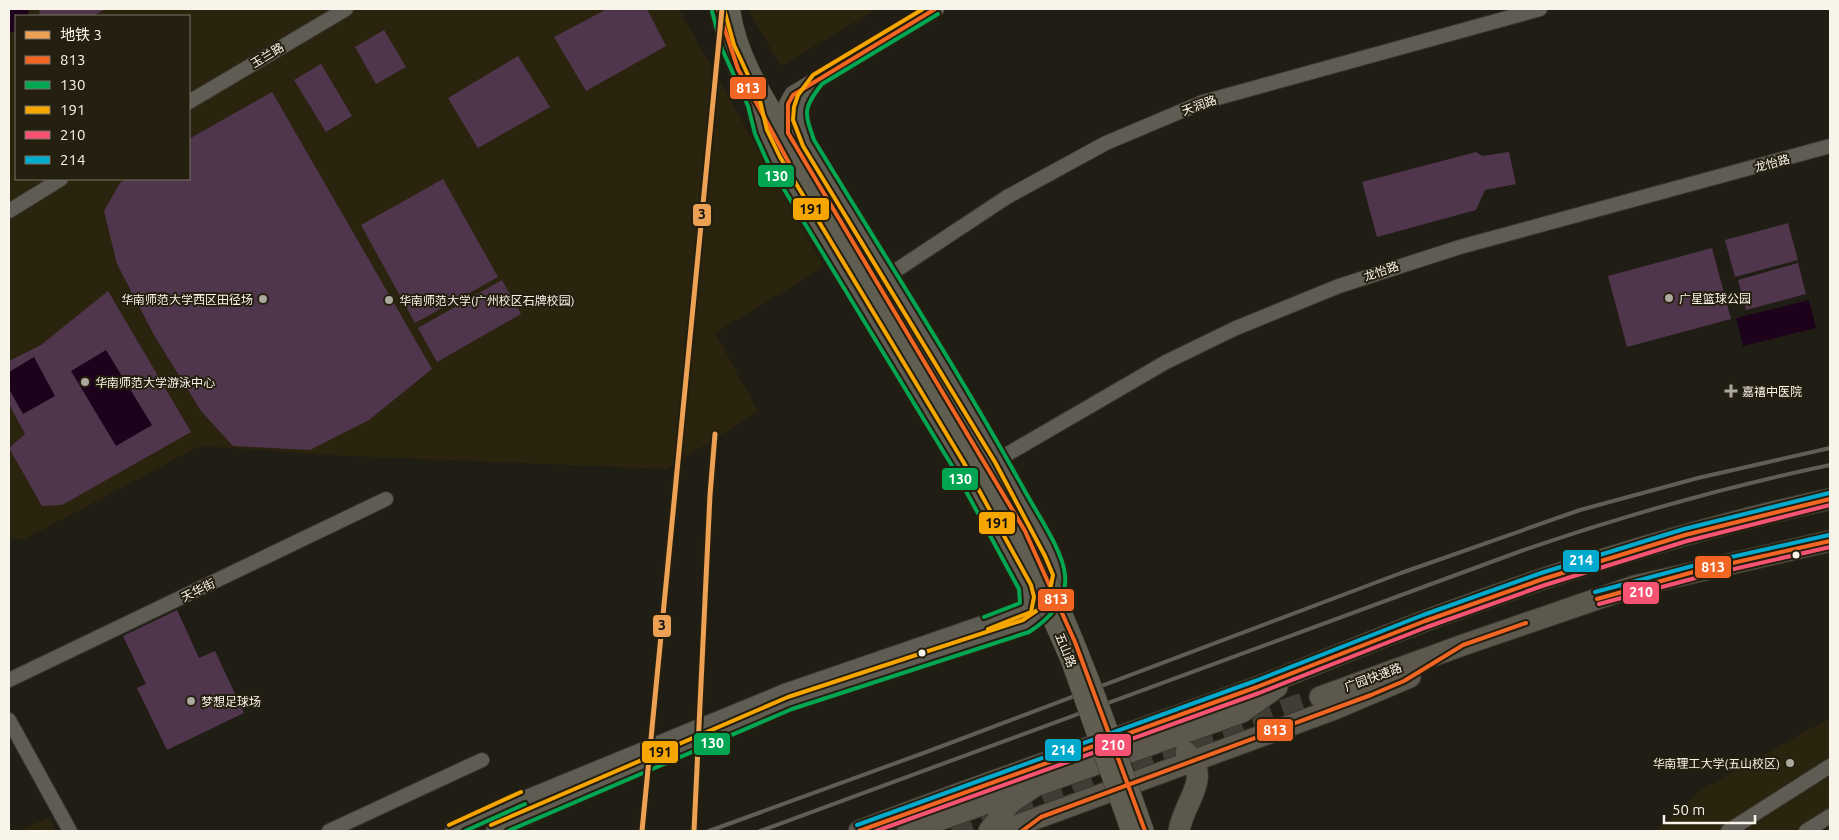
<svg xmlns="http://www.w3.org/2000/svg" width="1839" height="840" viewBox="0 0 1839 840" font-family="Ubuntu,'Noto Sans SC',sans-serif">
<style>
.built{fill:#2a230e;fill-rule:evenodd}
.green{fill:#50364d}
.water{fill:#1c031b}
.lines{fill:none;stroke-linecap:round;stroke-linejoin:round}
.highway-tunnel{stroke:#403d34;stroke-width:21;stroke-dasharray:21 11;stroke-linecap:butt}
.minor-casing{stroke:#39362f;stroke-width:16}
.major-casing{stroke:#39362f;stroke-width:19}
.highway-casing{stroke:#39362f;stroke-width:23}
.minor{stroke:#5f5c54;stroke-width:14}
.major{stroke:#605d51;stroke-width:18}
.highway{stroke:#5c584e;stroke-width:21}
.rail{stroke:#605d55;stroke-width:4}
.major-bridge-casing{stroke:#39362f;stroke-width:19;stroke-linecap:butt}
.major-bridge{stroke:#605d51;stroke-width:18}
.bus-1-casing{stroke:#251f0f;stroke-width:8}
.bus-2-casing{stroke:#251f0f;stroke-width:8}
.bus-3-casing{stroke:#251f0f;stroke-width:8}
.bus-4-casing{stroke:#251f0f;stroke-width:8}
.bus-5-casing{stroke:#251f0f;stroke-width:8}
.bus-1{stroke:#f26522;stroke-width:4}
.bus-2{stroke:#00a651;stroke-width:4}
.bus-3{stroke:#f7a600;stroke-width:4}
.bus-4{stroke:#f65372;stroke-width:4}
.bus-5{stroke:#00a9ce;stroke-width:4}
.metro-1-casing{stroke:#251f0f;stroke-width:9}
.metro-1{stroke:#eca154;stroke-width:5}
.poi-dot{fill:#aca99f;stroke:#251f0f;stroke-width:2}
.bus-dot{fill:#f8f4ea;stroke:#251f0f;stroke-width:2}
.labels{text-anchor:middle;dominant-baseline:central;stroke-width:4;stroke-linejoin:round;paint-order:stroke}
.street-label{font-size:12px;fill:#f8f4ea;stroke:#251f0f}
.poi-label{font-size:12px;fill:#f8f4ea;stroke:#251f0f;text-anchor:start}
.line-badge{stroke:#251f0f;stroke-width:2}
.badge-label{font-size:14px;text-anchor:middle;font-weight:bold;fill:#fff}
.pale-badge-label{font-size:14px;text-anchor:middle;font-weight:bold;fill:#111}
</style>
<rect width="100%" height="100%" fill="#201d14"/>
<g class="built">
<path d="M 9,9 L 679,9 L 824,267 L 715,333 L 758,411 L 667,469 L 348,456 L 200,446 L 25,539 L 9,539 ZM 16,16 L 189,16 L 189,179 L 16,179 Z"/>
<polygon points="748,9 877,9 781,66"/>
<polygon points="1830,718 1830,831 1656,831 1701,790"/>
<polygon points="49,817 56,831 19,831"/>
</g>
<g class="green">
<polygon points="40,9 106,9 93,16 39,16"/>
<polygon points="607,9 647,9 666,46 586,91 554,37"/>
<polygon points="384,30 406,67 376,84 355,47"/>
<polygon points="518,56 550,107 478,148 448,98"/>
<polygon points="321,64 352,116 326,132 294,80"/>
<polygon points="272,92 432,369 369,420 310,450 233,446 201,411 154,335 117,264 104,211 120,183 126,179 189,179 189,139"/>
<polygon points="1476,152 1482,156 1509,152 1516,184 1485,190 1476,210 1377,237 1362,182"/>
<polygon points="443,179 498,277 415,323 361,225"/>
<polygon points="1788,223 1798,260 1735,277 1725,240"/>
<polygon points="1712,248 1731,319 1627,347 1608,276"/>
<polygon points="1798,263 1806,294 1746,310 1738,280"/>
<polygon points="502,280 521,314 437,362 418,328"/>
<polygon points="108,291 191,432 62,505 42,506 9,448 25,434 9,404 9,361 41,345"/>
<polygon points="177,610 199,658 215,651 244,713 167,750 137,688 146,684 123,636"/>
</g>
<g class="water">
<polygon points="9,9 29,9 28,16 16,16 16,31 9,33"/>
<polygon points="1809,300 1816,328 1743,346 1736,318"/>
<polygon points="106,350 152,425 116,446 71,371"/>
<polygon points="34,357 55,396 23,414 9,389 9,372"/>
</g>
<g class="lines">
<polyline class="highway-tunnel" points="952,831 1146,758 1320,697"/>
<defs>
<g id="minor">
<polyline points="189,102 346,9"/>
<polyline points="9,211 61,179"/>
<polyline points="889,275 1007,197 1106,143 1203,102 1540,9"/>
<polyline points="992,463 1166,362 1236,328 1339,286 1460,247 1830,146"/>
<polyline points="9,680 386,499"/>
<polyline points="9,720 70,831"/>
<polyline points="329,831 482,760"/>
<polyline points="452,831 478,817 787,690 1026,608 1028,597 1025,587 1001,541 959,466 774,160 757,119"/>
<path d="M 493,831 L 790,703 L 1026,626 C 1079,599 1054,555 1033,516 L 808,143 C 797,118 795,108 813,86"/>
<polyline points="1728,831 1830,766"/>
<polyline points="1806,831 1830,816"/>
</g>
<g id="major">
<path d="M 718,9 C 730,72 767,127 800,181"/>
<path d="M 731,9 C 739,69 782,122 811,174"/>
<polyline points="788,133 788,104 793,95 935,9"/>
</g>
<g id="highway">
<polyline points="1320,697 1463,645 1635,586 1830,541"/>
<path d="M 859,831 C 990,780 1125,736 1257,687 C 1321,663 1385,635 1449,612 C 1573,566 1701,527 1830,499"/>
<polyline points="908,831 1021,791"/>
<polyline points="989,831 1010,803 1035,786 1242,712 1277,687"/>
<polyline points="1002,831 1332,710 1410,677"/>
<path d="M 1179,831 C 1184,800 1213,779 1186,752"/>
</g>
</defs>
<use href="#minor" class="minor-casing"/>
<use href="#major" class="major-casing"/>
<use href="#highway" class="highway-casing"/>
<use href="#minor" class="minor"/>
<use href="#major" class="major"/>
<use href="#highway" class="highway"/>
<g class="rail">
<polyline points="709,831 929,751 1401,573 1580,510 1698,478 1830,448"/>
<path d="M 760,831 L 1521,551 C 1622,516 1725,487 1830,465"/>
</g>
<defs>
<g id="major-bridge">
<path d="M 811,174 L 1025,531 C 1074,628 1109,729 1145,831"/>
<polyline points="800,181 987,491 1024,556 1070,661 1130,831"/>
</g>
</defs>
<use href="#major-bridge" class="major-bridge-casing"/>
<use href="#major-bridge" class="major-bridge"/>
<defs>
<g id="bus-1">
<polyline points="718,9 738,69 789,163"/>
<polyline points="935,9 793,95 788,104 788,133 1025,531 1075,642 1145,831"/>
<polyline points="1597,599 1697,571 1830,541"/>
<polyline points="859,831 1257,687 1425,621 1543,579 1685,535 1830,499"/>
<polyline points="1022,831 1041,817 1371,695 1404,681 1463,645 1526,623"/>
</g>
<g id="bus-2">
<polyline points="712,11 722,49 748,106 755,134 768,163 954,469 1019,589 1020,603 984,617"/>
<polyline points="465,831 525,804"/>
<path d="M 508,831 L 792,709 L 1029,632 C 1049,619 1068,601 1065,575 C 1063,551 1038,515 1026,493 C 960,373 885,257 814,140 C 804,112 803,108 822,84 L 938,14"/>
</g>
<g id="bus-3">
<polyline points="724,9 734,45 760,101 767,130 780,157 964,463 1031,585 1034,597 1031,612 988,629"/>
<polyline points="449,825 521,792"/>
<polyline points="491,825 788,697 1023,620 1039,609 1049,595 1053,575 1045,556 995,462 803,146 793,120 794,107 798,95 813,75 923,9"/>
</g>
<g id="bus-4">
<polyline points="1599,604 1699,577 1830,547"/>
<polyline points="876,831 1259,693 1427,627 1545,585 1687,541 1830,505"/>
</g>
<g id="bus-5">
<polyline points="1595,592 1696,565 1829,535"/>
<polyline points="857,825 1255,681 1423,615 1541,573 1684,529 1829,493"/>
</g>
</defs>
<use href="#bus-1" class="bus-1-casing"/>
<use href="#bus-2" class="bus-2-casing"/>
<use href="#bus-3" class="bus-3-casing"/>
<use href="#bus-4" class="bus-4-casing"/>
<use href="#bus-5" class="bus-5-casing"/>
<use href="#bus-1" class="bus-1"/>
<use href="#bus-2" class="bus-2"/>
<use href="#bus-3" class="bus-3"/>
<use href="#bus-4" class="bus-4"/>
<use href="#bus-5" class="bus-5"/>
<defs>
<g id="metro-1">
<polyline points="642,831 722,9"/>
<polyline points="694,831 710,495 715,434"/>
</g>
</defs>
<use href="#metro-1" class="metro-1-casing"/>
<use href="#metro-1" class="metro-1"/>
</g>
<g class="poi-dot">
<circle cx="1669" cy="298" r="5"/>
<circle cx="263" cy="299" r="5"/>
<circle cx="389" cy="300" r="5"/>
<circle cx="85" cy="382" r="5"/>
<path d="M1728.5 383.5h5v5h5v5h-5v5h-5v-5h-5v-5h5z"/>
<circle cx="191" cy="701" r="5"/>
<circle cx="1790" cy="763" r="5"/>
</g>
<g class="bus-dot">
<circle cx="1796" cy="555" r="4.5"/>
<circle cx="922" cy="653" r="4.5"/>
</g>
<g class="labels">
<g class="street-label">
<text transform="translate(267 55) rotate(-31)">玉兰路</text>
<text transform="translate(1199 105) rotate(-20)">天润路</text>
<text transform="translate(1772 163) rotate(-15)">龙怡路</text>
<text transform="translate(1381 271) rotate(-19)">龙怡路</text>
<text transform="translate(198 590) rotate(-26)">天华街</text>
<text transform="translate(1066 650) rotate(68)">五山路</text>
<text transform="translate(1373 677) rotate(-20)">广园快速路</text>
</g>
<g class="poi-label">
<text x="1679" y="298">广星篮球公园</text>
<text x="253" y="299" text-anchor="end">华南师范大学西区田径场</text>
<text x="399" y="300">华南师范大学(广州校区石牌校园)</text>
<text x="95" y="382">华南师范大学游泳中心</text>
<text x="1742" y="391">嘉禧中医院</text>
<text x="201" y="701">梦想足球场</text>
<text x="1780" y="763" text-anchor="end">华南理工大学(五山校区)</text>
</g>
</g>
<g class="line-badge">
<rect x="729" y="76" width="38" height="24" rx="5" fill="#f26522"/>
<rect x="757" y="164" width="38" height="24" rx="5" fill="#00a651"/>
<rect x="792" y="197" width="38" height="24" rx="5" fill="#f7a600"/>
<rect x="692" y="203" width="20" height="24" rx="5" fill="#eca154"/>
<rect x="941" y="467" width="38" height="24" rx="5" fill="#00a651"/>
<rect x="978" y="511" width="38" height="24" rx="5" fill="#f7a600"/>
<rect x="1562" y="549" width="38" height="24" rx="5" fill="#00a9ce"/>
<rect x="1694" y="555" width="38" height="24" rx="5" fill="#f26522"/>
<rect x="1622" y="581" width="38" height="24" rx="5" fill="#f65372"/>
<rect x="1037" y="588" width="38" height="24" rx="5" fill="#f26522"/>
<rect x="652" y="614" width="20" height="24" rx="5" fill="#eca154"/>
<rect x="1256" y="718" width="38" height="24" rx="5" fill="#f26522"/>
<rect x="693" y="732" width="38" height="24" rx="5" fill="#00a651"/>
<rect x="1094" y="733" width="38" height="24" rx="5" fill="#f65372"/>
<rect x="1044" y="738" width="38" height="24" rx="5" fill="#00a9ce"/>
<rect x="641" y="740" width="38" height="24" rx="5" fill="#f7a600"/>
</g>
<g class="badge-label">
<text x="748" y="93">813</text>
<text x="776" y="181">130</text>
<text x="960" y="484">130</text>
<text x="1581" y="565">214</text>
<text x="1713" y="572">813</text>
<text x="1641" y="597">210</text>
<text x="1056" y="604">813</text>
<text x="1275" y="735">813</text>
<text x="712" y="748">130</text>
<text x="1113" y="750">210</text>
<text x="1063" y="755">214</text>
</g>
<g class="pale-badge-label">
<text x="811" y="214">191</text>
<text x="702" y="219">3</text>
<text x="997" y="528">191</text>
<text x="662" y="630">3</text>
<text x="660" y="757">191</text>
</g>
<rect width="1839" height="840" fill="none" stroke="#f8f4ea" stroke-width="20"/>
<rect x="15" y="15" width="175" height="165" fill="#251f0f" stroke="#797467"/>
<rect x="25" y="31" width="25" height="8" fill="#eca154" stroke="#797467"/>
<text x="60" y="40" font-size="15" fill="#f8f4ea">地铁 3</text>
<rect x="25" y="56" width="25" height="8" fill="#f26522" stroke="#797467"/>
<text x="60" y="65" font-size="15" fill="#f8f4ea">813</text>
<rect x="25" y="81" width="25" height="8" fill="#00a651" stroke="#797467"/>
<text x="60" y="90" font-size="15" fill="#f8f4ea">130</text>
<rect x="25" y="106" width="25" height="8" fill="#f7a600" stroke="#797467"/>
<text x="60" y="115" font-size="15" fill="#f8f4ea">191</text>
<rect x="25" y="131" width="25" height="8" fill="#f65372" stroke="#797467"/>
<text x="60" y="140" font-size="15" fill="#f8f4ea">210</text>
<rect x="25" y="156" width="25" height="8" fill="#00a9ce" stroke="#797467"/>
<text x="60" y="165" font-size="15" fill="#f8f4ea">214</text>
<path d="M1664 815v8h91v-8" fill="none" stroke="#f8f4ea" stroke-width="2.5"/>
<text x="1672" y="815" font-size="15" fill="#f8f4ea" stroke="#251f0f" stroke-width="4" paint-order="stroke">50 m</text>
</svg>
